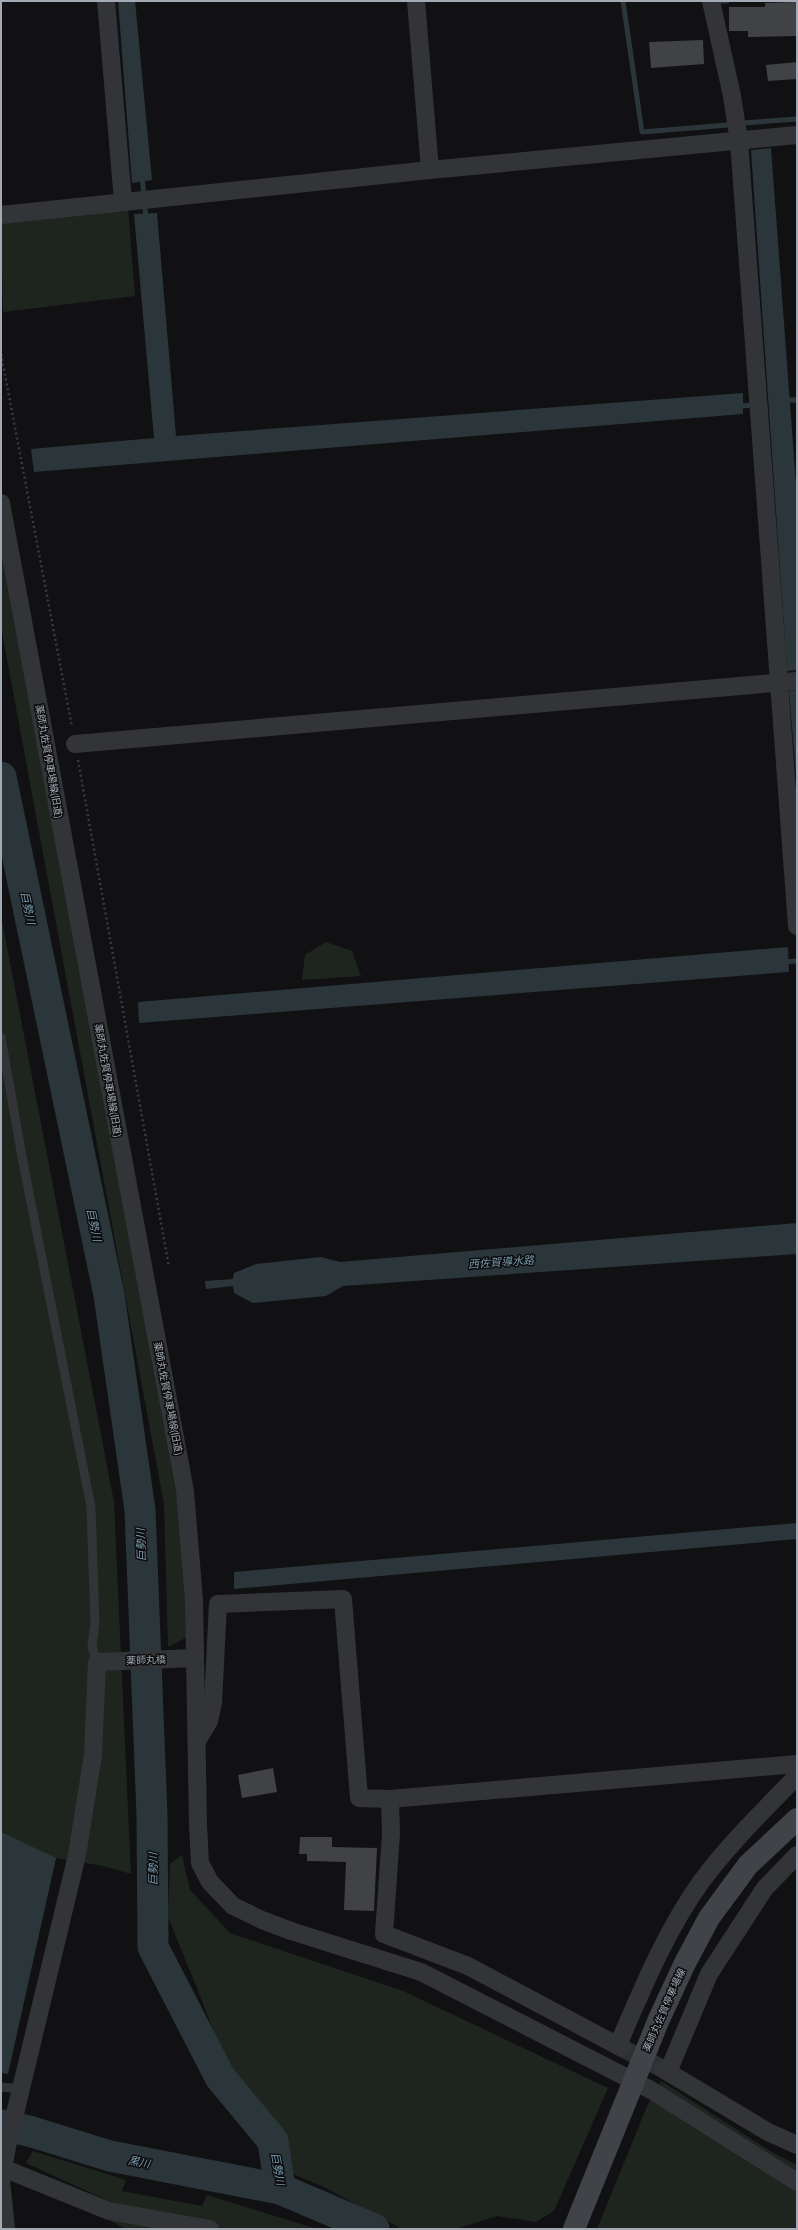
<svg xmlns="http://www.w3.org/2000/svg" width="798" height="2230" viewBox="0 0 798 2230" font-family="'PT Sans Narrow','Noto Sans JP',sans-serif">
<style>
.green{fill:#1e251e}
.water{fill:#2b363b}
.lines{fill:none;stroke-linecap:round;stroke-linejoin:round}
.stream{stroke:#2b363b;stroke-width:5}
.river{stroke:#2b363b;stroke-width:31}
.building{fill:#404246}
.street-tunnel{stroke:#2e3033;stroke-width:18;stroke-dasharray:18 9;stroke-linecap:butt}
.path{stroke:#383b3f;stroke-width:2.5;stroke-dasharray:2 3;stroke-linecap:butt}
.lane{stroke:#323438;stroke-width:9}
.street{stroke:#323438;stroke-width:18}
.secondary{stroke:#404348;stroke-width:22}
.labels{text-anchor:middle;dominant-baseline:central;stroke-width:3;stroke-linejoin:round;paint-order:stroke}
.street-label{font-size:10px;fill:#a3aab3;stroke:#0c0c0e}
.water-label{font-size:11px;font-style:italic;fill:#7a9cae;stroke:#0c0c0e}
</style>
<rect width="100%" height="100%" fill="#111113"/>
<g class="green">
<polygon points="128,208 135,296 3,312 1,223"/>
<polygon points="1,537 183,1532 187,1637 168,1647 164,1504 1,627"/>
<polygon points="1,916 114,1502 131,1874 103,1866 56,1858 11,2058 1,2055"/>
<polygon points="326,942 352,951 361,976 302,980 305,955"/>
<polygon points="182,1855 190,1890 230,1933 403,1991 608,2088 554,2211 536,2222 497,2216 456,2229 402,2229 324,2187 293,2174 281,2127 229,2072 201,1998 168,1917 170,1864"/>
<polygon points="661,2081 772,2152 797,2165 797,2229 597,2229 648,2104"/>
<polygon points="33,2151 126,2180 122,2191 202,2206 207,2195 317,2229 126,2229 109,2220 113,2203 26,2163"/>
</g>
<g class="water">
<polygon points="118,1 135,1 152,180 132,183"/>
<polygon points="771,148 797,498 797,670 787,671 751,150"/>
<polygon points="157,213 176,436 743,393 743,414 34,472 31,449 154,438 134,214"/>
<polygon points="797,690 797,787 789,691"/>
<polygon points="788,947 789,972 139,1023 138,1002"/>
<polygon points="797,1223 797,1254 343,1286 326,1296 253,1303 234,1293 233,1286 206,1289 205,1281 233,1279 234,1273 256,1264 321,1257 340,1262"/>
<polygon points="797,1523 797,1539 234,1589 234,1572"/>
<polygon points="1,1832 56,1858 8,2074 1,2073"/>
</g>
<g class="lines">
<g class="stream">
<polyline points="623,1 642,132 728,125"/>
<polyline points="722,1 727,1"/>
<polyline points="743,123 797,119"/>
<polyline points="142,175 146,219"/>
<polyline points="790,400 797,400"/>
<polyline points="738,406 756,405"/>
<polyline points="783,962 797,961"/>
</g>
<g class="river">
<polyline points="1,777 109,1295 140,1510 152,1815 153,1947 220,2077 273,2141 280,2189"/>
<polyline points="1,2125 29,2131 110,2156 280,2189 374,2229"/>
</g>
</g>
<g class="building">
<polygon points="797,2 797,36 748,37 748,31 729,31 729,7 765,7 765,3"/>
<polygon points="703,40 704,64 651,68 649,42"/>
<polygon points="797,62 797,79 768,81 766,65"/>
<polygon points="273,1768 277,1792 242,1798 238,1775"/>
<polygon points="300,1837 332,1837 332,1847 377,1848 374,1911 344,1910 346,1862 307,1861 307,1854 299,1854"/>
</g>
<g class="lines">
<polyline class="street-tunnel" points="622,2048 663,2069"/>
<g class="path">
<polyline points="1,354 72,727"/>
<polyline points="78,760 169,1267"/>
</g>
<g class="lane">
<polyline points="1,1037 22,1157 91,1507 95,1623 92,1647 97,1662"/>
<polyline points="1,2087 22,2089"/>
</g>
<g class="street">
<polyline points="106,1 123,201"/>
<polyline points="416,1 430,170"/>
<polyline points="711,1 732,96 739,141 797,926"/>
<polyline points="1,215 430,170 797,135"/>
<polyline points="1,503 185,1491 194,1600 198,1825 200,1863 210,1882 233,1906 262,1920 291,1931 421,1972 651,2090 797,2182"/>
<polyline points="75,744 797,681"/>
<polyline points="197,1741 209,1721 213,1703 218,1604 343,1599 359,1798 390,1799 797,1764"/>
<polyline points="390,1799 391,1834 384,1934 468,1966 622,2048"/>
<path d="M 618,2045 C 642,1990 665,1932 701,1882 C 729,1844 764,1810 797,1776"/>
<polyline points="663,2069 768,2132 797,2145"/>
<polyline points="668,2072 709,1974 765,1888 797,1855"/>
<polyline points="3,2168 109,2211 210,2229"/>
<polyline points="6,2229 1,2180 7,2147 77,1855 93,1755 97,1662 195,1658"/>
</g>
<polyline class="secondary" points="574,2229 659,2019 685,1963 709,1918 748,1865 797,1819"/>
</g>
<g class="labels">
<g class="street-label">
<text transform="translate(49 761) rotate(80)">薬師丸佐賀停車場線(旧道)</text>
<text transform="translate(108 1080) rotate(80)">薬師丸佐賀停車場線(旧道)</text>
<text transform="translate(168 1398) rotate(79)">薬師丸佐賀停車場線(旧道)</text>
<text transform="translate(146 1660) rotate(-2)">薬師丸橋</text>
<text transform="translate(664 2010) rotate(-66)">薬師丸佐賀停車場線</text>
</g>
<g class="water-label">
<text transform="translate(28 908) rotate(78)">巨勢川</text>
<text transform="translate(94 1225) rotate(78)">巨勢川</text>
<text transform="translate(501 1262) rotate(-4)">西佐賀導水路</text>
<text transform="translate(141 1545) rotate(-92)">巨勢川</text>
<text transform="translate(153 1869) rotate(-90)">巨勢川</text>
<text transform="translate(139 2162) rotate(11)">黒川</text>
<text transform="translate(278 2169) rotate(80)">巨勢川</text>
</g>
</g>
<rect width="798" height="2230" fill="none" stroke="#a3aab3" stroke-width="4"/>
</svg>
